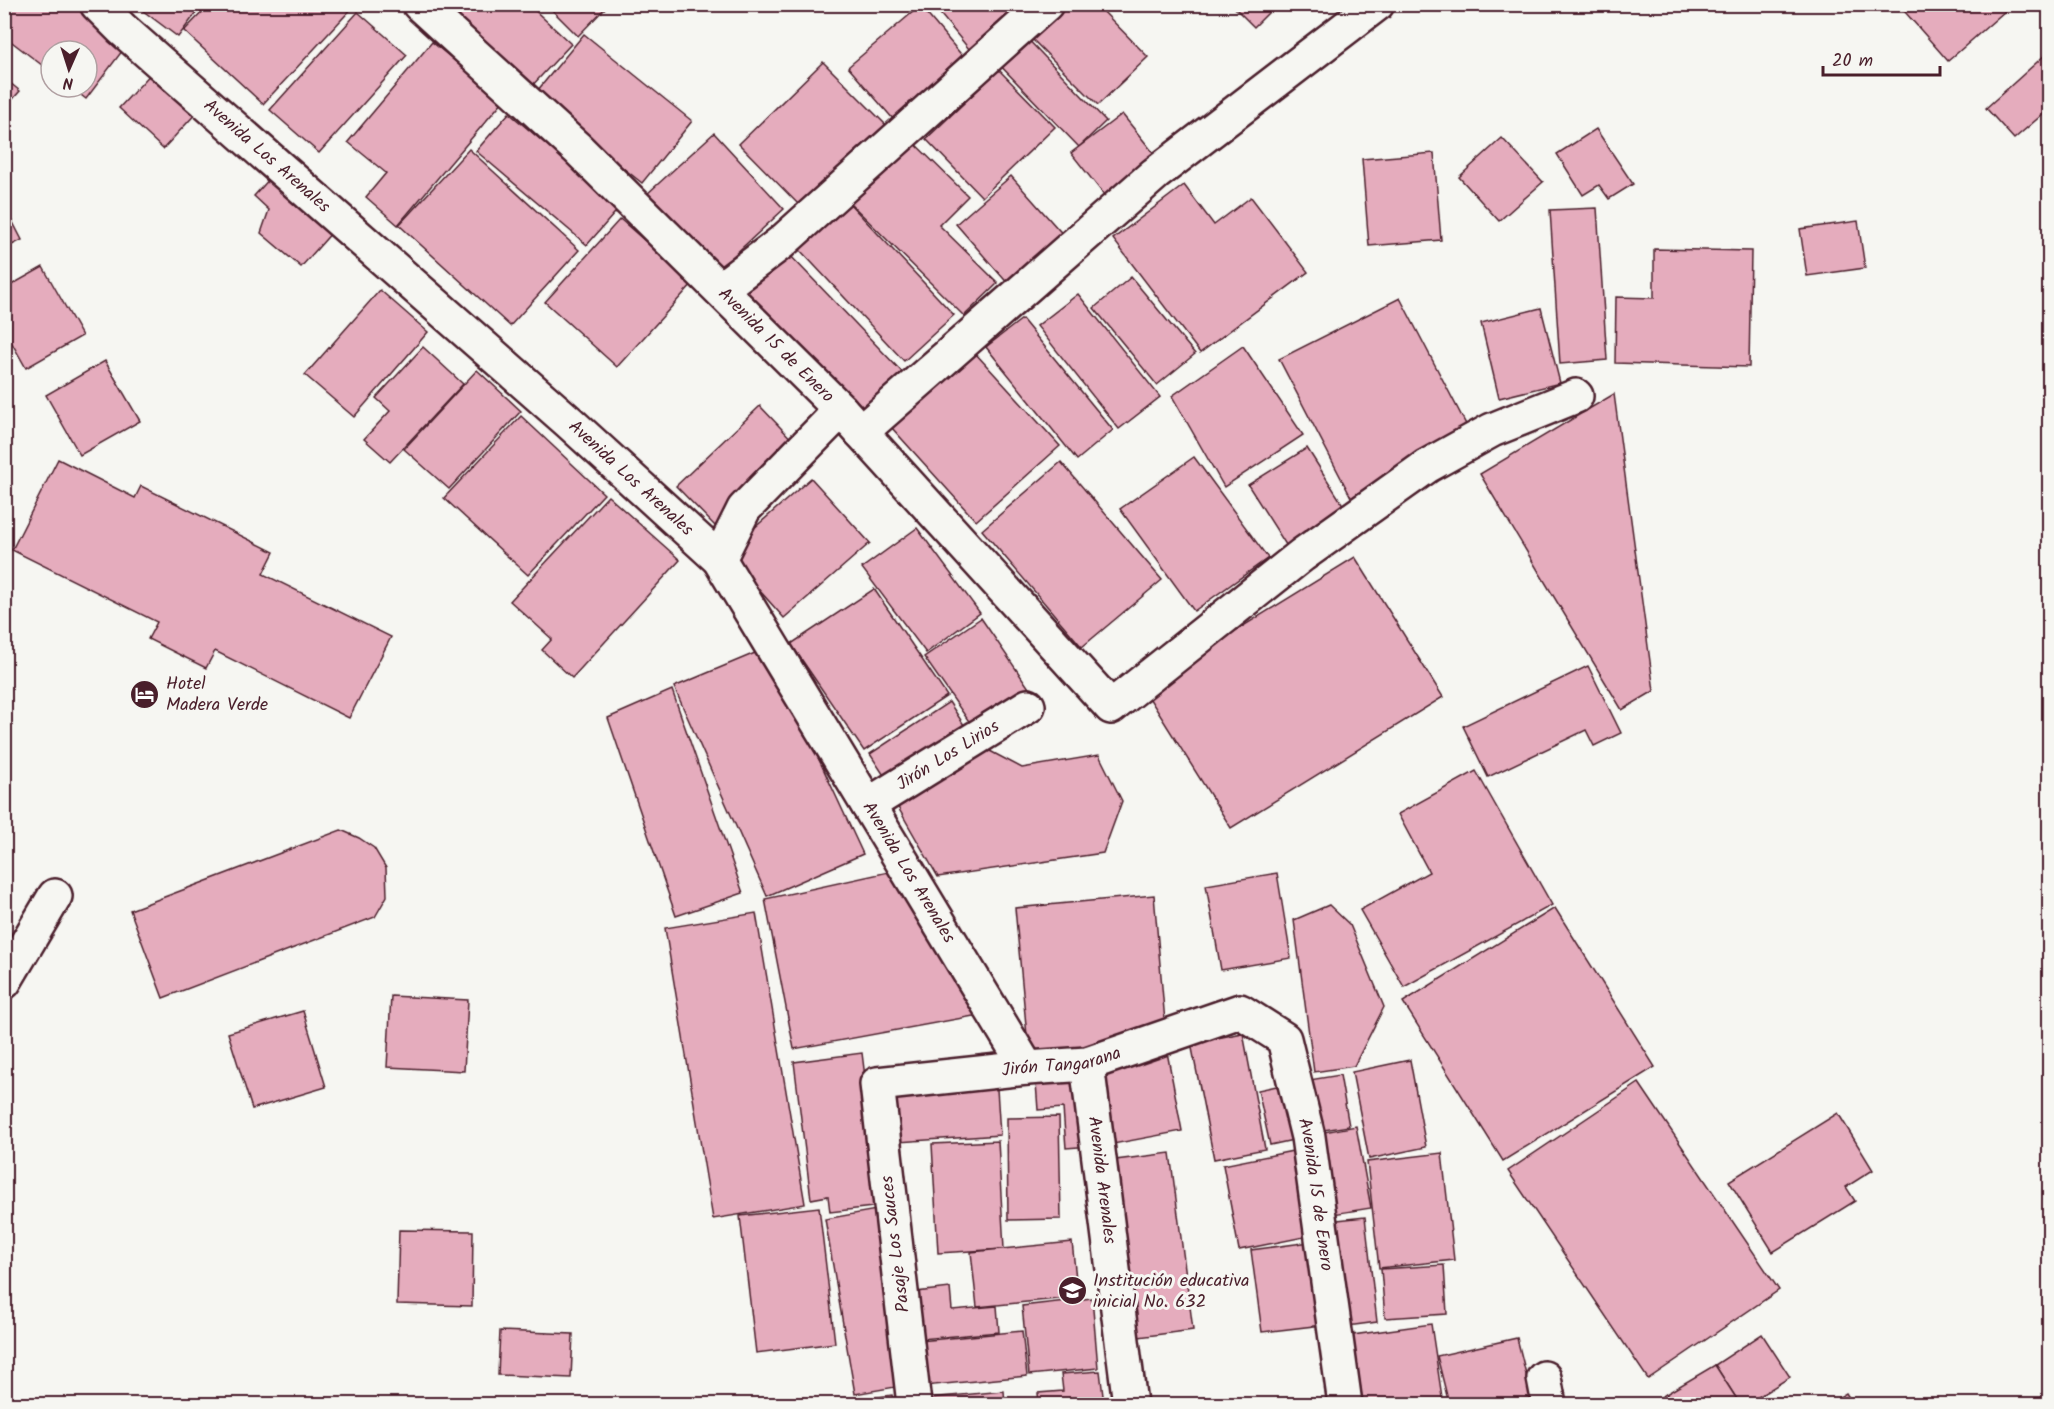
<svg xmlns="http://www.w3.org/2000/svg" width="2054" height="1409" viewBox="0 0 2054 1409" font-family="Kalam,sans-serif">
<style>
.building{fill:#e5acbd;stroke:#4a1f2b;stroke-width:1.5}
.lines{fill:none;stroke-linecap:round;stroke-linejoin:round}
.minor-casing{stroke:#4a1f2b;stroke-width:38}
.minor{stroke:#f6f6f2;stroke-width:33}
.labels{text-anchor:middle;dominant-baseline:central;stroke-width:6;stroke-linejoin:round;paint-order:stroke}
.street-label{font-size:18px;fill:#4a1f2b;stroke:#f6f6f2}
.poi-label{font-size:18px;fill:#4a1f2b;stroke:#f6f6f2;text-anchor:start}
</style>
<rect width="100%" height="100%" fill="#f6f6f2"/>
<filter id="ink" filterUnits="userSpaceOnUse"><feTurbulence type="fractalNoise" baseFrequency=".0167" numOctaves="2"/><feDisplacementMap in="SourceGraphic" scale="12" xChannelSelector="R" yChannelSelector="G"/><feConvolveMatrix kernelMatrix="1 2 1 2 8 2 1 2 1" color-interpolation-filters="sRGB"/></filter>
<g filter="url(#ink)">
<g class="building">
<polygon points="4,4 72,4 126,46 86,99 71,87 87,87 87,51 51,51 51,72 4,36"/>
<polygon points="134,4 203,4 178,37"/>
<polygon points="210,4 354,4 355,5 263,104 184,31"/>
<polygon points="440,4 528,4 571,44 529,89"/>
<polygon points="546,4 609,4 578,36"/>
<polygon points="932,4 1021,4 969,49"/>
<polygon points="1067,4 1096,4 1148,57 1098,105 1032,39"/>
<polygon points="1231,4 1277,4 1254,27"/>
<polygon points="1898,4 2013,4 1948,61"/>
<polygon points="920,6 965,59 894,120 848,67"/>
<polygon points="358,12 407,55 319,153 270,110"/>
<polygon points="1021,32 1106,121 1079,147 993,58"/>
<polygon points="584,34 692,121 642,183 533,96"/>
<polygon points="432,42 503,101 398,225 366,197 386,173 348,142"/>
<polygon points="2046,54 2050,58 2050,108 2014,139 1986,108"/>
<polygon points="823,62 887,126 802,208 739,144"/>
<polygon points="156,68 200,109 163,149 119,108"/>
<polygon points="999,70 1055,127 982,197 926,139"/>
<polygon points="4,78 20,91 4,109"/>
<polygon points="509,113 620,207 587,245 476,151"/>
<polygon points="1122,114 1160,161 1109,201 1071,153"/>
<polygon points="1596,129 1633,184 1609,199 1599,185 1583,195 1557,154"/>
<polygon points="714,133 784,209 717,271 647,194"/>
<polygon points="906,135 968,196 939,225 998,283 964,316 844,197"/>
<polygon points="1502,138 1543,182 1499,221 1459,177"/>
<polygon points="469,149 579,250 510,326 399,225"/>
<polygon points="1434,153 1441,240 1369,246 1362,159"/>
<polygon points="272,176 334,230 301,267 261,233 269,210 254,196"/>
<polygon points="1011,176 1066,238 1010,286 956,224"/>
<polygon points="1184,185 1214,225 1251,197 1308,272 1200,353 1113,239"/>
<polygon points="849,203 954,315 904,361 799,249"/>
<polygon points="4,205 22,240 4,249"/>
<polygon points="1597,208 1607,360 1560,364 1550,210"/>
<polygon points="620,219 693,283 617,367 545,302"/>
<polygon points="1858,221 1865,268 1807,276 1800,229"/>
<polygon points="1654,249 1751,251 1749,367 1615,363 1616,297 1654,298"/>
<polygon points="786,251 902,372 858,414 742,293"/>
<polygon points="43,267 82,336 26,368 4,329 4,289"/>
<polygon points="1131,277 1195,354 1157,385 1094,308"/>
<polygon points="380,290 428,332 354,417 305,375"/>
<polygon points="1078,294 1160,397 1119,429 1037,326"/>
<polygon points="1400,298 1472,436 1352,499 1279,359"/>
<polygon points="1541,308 1560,383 1499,398 1481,323"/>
<polygon points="1022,319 1113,430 1077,460 986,347"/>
<polygon points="1243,346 1303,435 1224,487 1172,396"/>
<polygon points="423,347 463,384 390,462 364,439 390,411 376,398"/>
<polygon points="975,353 1060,446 976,521 892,428"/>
<polygon points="105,361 140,421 80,455 46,395"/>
<polygon points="477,370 521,411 449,489 404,449"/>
<polygon points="1614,394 1654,691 1622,710 1480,474"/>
<polygon points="760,406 798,446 715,526 676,486"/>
<polygon points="521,416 604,494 528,575 444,498"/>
<polygon points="1307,448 1347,511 1288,548 1248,485"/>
<polygon points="1194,457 1268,558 1194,611 1120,509"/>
<polygon points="58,459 135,498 141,486 274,552 263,574 391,637 349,718 215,651 206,668 148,639 157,622 12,550"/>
<polygon points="1061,462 1162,580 1082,647 982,530"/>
<polygon points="811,478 870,543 784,618 726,553"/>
<polygon points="608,496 680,560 572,678 542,650 552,639 510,601"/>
<polygon points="917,528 980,613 926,653 862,568"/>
<polygon points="1355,557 1443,697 1231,828 1143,688"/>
<polygon points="874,589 947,696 864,751 791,644"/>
<polygon points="981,618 1031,691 975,730 924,657"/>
<polygon points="767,648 863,854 767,896 674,687"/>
<polygon points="1588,666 1621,733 1594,746 1586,730 1488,777 1463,726"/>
<polygon points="672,690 743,893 676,916 608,718"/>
<polygon points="949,702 968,731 889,783 870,754"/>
<polygon points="988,750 1022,768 1099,755 1122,801 1103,853 938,877 895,802"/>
<polygon points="1476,771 1552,905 1404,987 1360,910 1429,872 1398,814"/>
<polygon points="341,830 359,838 374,848 386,868 387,896 375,917 163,998 130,910"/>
<polygon points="893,871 979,1015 794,1049 765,899"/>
<polygon points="1277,873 1291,958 1221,970 1206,885"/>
<polygon points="1154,895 1165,1022 1087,1052 1029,1057 1015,908"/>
<polygon points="1329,905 1350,925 1384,1007 1354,1066 1314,1072 1294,920"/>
<polygon points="1555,908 1655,1067 1503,1161 1403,1002"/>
<polygon points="756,913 805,1204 713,1219 665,928"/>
<polygon points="391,996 468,1000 464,1071 387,1067"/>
<polygon points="303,1011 326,1087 252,1109 228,1033"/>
<polygon points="1243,1033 1265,1149 1214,1159 1191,1043"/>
<polygon points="1167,1052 1182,1131 1108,1145 1092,1066"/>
<polygon points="862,1053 881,1206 830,1212 828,1196 811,1199 794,1062"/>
<polygon points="1410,1060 1426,1147 1369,1159 1352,1072"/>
<polygon points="1085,1065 1091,1146 1066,1148 1063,1108 1038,1110 1035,1069"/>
<polygon points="1340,1075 1349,1126 1311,1132 1303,1081"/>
<polygon points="1639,1083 1779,1290 1648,1379 1508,1171"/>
<polygon points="1286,1084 1298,1139 1270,1145 1258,1090"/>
<polygon points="997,1089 1000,1135 898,1142 895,1095"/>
<polygon points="1838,1113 1873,1170 1846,1187 1855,1201 1773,1252 1729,1181"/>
<polygon points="1059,1117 1061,1219 1008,1220 1007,1118"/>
<polygon points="1356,1126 1371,1208 1327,1215 1313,1134"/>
<polygon points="998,1141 1004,1249 938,1253 932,1144"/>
<polygon points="1298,1150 1314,1235 1239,1250 1223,1165"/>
<polygon points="1170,1153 1193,1330 1131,1338 1108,1161"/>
<polygon points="1442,1153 1454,1260 1379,1268 1367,1162"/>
<polygon points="819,1207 835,1343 756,1353 740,1216"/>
<polygon points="876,1210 907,1385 855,1394 825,1219"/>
<polygon points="1365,1217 1377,1322 1340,1327 1328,1221"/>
<polygon points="399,1230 473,1231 472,1306 397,1304"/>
<polygon points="1072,1242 1078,1297 977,1307 971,1252"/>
<polygon points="1310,1242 1322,1325 1262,1332 1251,1250"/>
<polygon points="1444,1265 1447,1314 1385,1318 1381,1269"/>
<polygon points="950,1288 952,1310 997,1306 999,1332 921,1339 916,1292"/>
<polygon points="1092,1298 1098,1368 1029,1375 1022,1306"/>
<polygon points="1431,1324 1443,1404 1363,1404 1353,1335"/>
<polygon points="500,1331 573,1334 571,1378 498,1375"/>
<polygon points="1022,1331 1027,1376 924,1386 920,1341"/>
<polygon points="1762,1334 1790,1377 1747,1404 1740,1404 1715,1365"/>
<polygon points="1517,1338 1532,1398 1505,1404 1449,1404 1437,1356"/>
<polygon points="1715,1365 1740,1404 1673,1404 1666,1394"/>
<polygon points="1100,1371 1104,1404 1039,1404 1038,1393 1063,1391 1061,1374"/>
<polygon points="1004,1391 1005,1404 919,1404 919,1399"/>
<polygon points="1846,1393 1853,1404 1828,1404"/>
<polygon points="1666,1394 1673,1404 1649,1404"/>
<polygon points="892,1395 894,1404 827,1404"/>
<polygon points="1532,1398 1533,1404 1505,1404"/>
</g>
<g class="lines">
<defs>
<g id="minor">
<path id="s1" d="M 97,4 L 122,29 L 569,422 L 719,559 L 1027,1068"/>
<path id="s2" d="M 419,4 L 578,149 L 841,410 L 1111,707 L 1302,555 L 1427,466 L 1492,430 L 1576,396"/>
<polyline points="720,289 782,242 1046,4"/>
<polyline points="861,432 1155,174 1377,4"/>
<polyline points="719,559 744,509 841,410"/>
<path id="s3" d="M 868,805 L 1028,706"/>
<polyline points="4,982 55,896"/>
<path id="s4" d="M 1087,1064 L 1130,1404"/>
<polyline points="1544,1378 1549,1404"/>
<path id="s5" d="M 914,1404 L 877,1084 L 1027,1068 L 1087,1064 L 1240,1011 L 1284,1039 L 1308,1137 L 1345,1404"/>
</g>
</defs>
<use href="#minor" class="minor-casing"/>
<use href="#minor" class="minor"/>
</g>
</g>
<defs>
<symbol id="hotel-disc" viewBox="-11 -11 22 22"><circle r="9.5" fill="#4a1f2b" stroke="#f6f6f2"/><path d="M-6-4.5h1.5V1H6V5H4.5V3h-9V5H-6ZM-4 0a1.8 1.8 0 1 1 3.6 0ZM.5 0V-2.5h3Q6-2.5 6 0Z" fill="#fff"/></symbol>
<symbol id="school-disc" viewBox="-11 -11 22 22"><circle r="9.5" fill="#4a1f2b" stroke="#f6f6f2"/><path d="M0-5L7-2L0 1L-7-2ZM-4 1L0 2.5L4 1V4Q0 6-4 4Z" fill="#fff"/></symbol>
</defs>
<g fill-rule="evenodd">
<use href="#hotel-disc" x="128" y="678" width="33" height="33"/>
<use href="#school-disc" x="1056" y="1274" width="33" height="33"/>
</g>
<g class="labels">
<g class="street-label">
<text stroke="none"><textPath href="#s1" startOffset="228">Avenida Los Arenales</textPath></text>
<text stroke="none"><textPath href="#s2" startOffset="494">Avenida 15 de Enero</textPath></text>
<text stroke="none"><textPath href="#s1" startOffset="714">Avenida Los Arenales</textPath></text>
<text stroke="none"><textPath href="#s3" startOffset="94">Jirón Los Lirios</textPath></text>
<text stroke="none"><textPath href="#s1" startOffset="1200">Avenida Los Arenales</textPath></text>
<text stroke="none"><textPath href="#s5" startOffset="508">Jirón Tangarana</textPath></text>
<text stroke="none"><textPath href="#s4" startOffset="117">Avenida Arenales</textPath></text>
<text stroke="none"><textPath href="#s5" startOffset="906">Avenida 15 de Enero</textPath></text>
<text transform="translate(896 1244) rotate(-97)">Pasaje Los Sauces</text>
</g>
<g class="poi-label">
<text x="166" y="684">Hotel<tspan x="166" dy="21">Madera Verde</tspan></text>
<text x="1093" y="1281">Institución educativa<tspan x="1093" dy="21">inicial No. 632</tspan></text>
</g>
</g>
<rect width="2054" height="1409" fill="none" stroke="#f6f6f2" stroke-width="24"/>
<rect x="12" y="12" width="2030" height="1385" fill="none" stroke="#4a1f2b" stroke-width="2" filter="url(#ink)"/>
<g transform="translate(69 69) rotate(183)"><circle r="28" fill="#f6f6f2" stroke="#b1a0a2" stroke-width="1.5"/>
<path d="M0-4.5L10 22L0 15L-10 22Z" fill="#4a1f2b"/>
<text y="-9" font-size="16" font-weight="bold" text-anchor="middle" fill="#4a1f2b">N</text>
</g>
<path d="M1823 66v9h117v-9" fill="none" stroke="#4a1f2b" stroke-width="3"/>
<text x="1832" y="66" font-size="18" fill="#4a1f2b" stroke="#f6f6f2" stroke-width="4.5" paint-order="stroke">20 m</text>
</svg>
